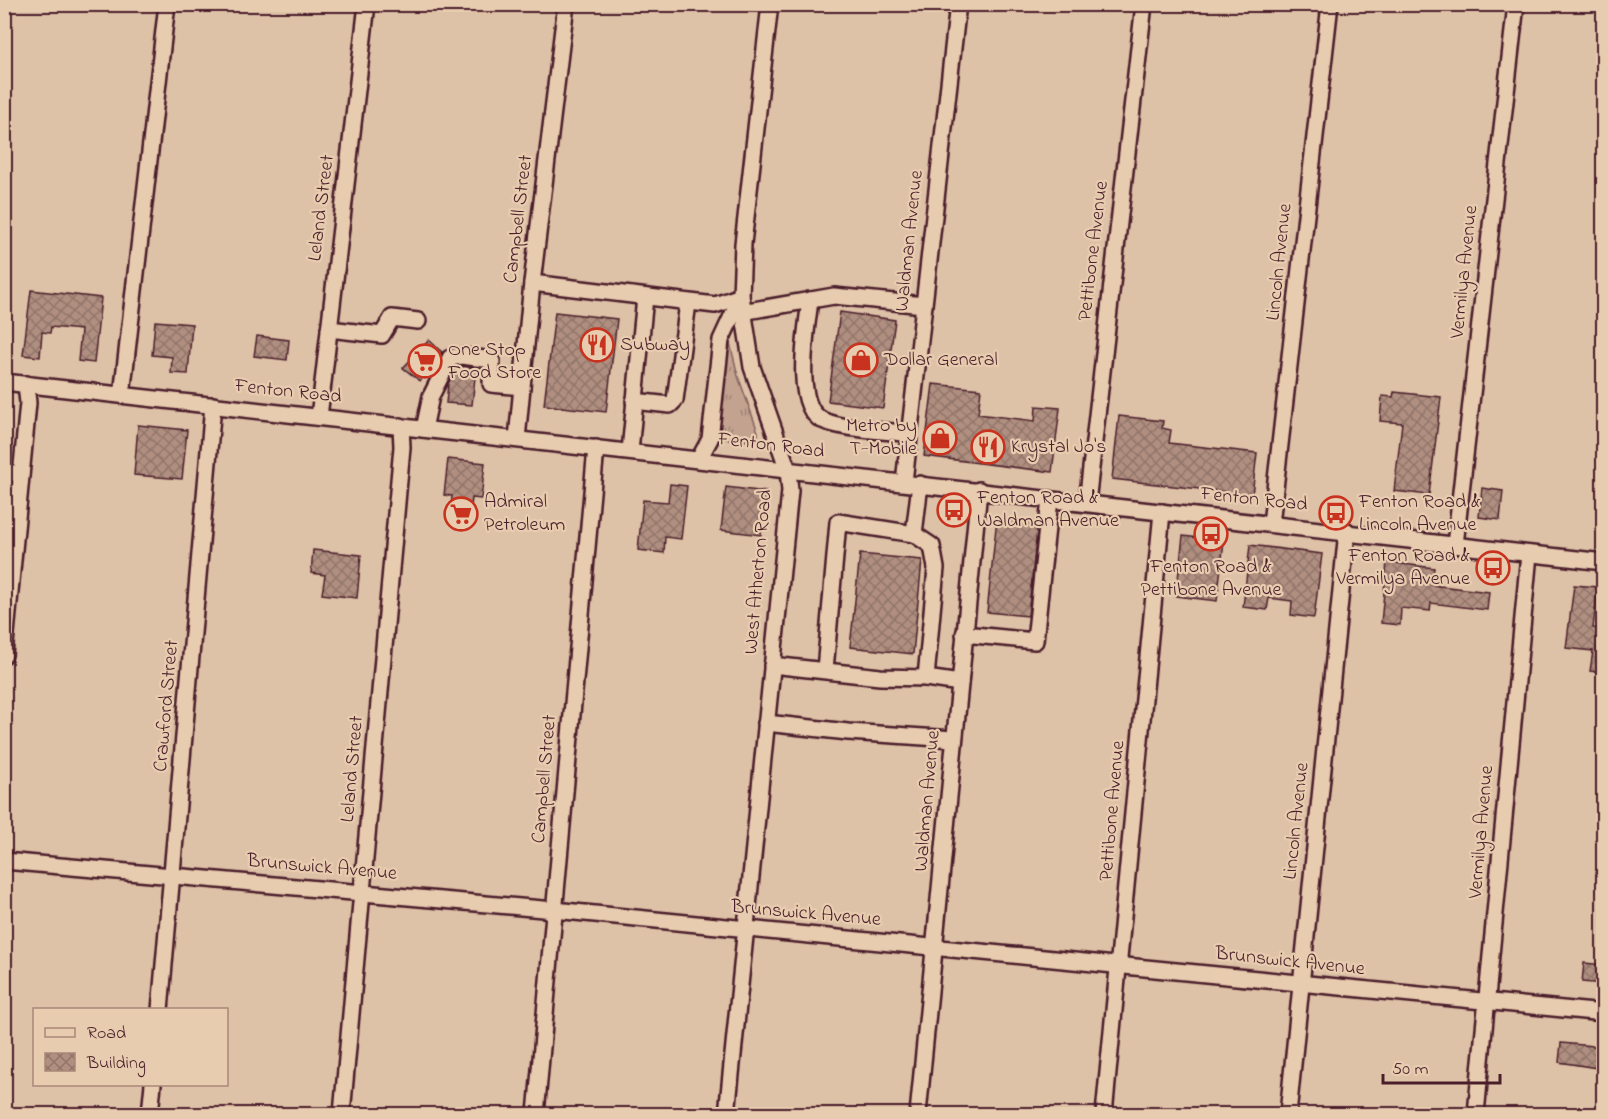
<svg xmlns="http://www.w3.org/2000/svg" width="1608" height="1119" viewBox="0 0 1608 1119" font-family="'Indie Flower',sans-serif">
<style>
.grass{fill:url(#grass-tufts);stroke:#86615e;stroke-width:1.5}
.building{fill:url(#building-cross-hatch);stroke:#4a1f2b;stroke-width:1.5}
.lines{fill:none;stroke-linecap:round;stroke-linejoin:round}
.minor-casing{stroke:#4a1f2b;stroke-width:20}
.minor{stroke:#e8ccaf;stroke-width:15}
.labels{text-anchor:middle;dominant-baseline:central;stroke-width:4.5;stroke-linejoin:round;paint-order:stroke}
.street-label{font-size:20px;fill:#4a1f2b;stroke:#e8ccaf}
.poi-label{font-size:20px;fill:#4a1f2b;stroke:#e8ccaf;text-anchor:start}
</style>
<defs>
<pattern id="grass-tufts" width="24" height="20" patternUnits="userSpaceOnUse" patternTransform="scale(1.5)"><rect width="24" height="20" fill="#c3a390"/><path d="M3 7l-1-3M5 7V3M7 7l1-3M15 17l-1-3M17 17v-4M19 17l1-3" fill="none" stroke="#a08476"/></pattern>
<pattern id="building-cross-hatch" width="8" height="8" patternUnits="userSpaceOnUse" patternTransform="scale(1.5)"><rect width="8" height="8" fill="#b08f80"/><path d="M0 0l8 8M0 8l8-8" fill="none" stroke="#917469"/></pattern>
</defs>
<rect width="100%" height="100%" fill="#dec2a7"/>
<filter id="ink" filterUnits="userSpaceOnUse"><feTurbulence type="fractalNoise" baseFrequency=".0167" numOctaves="2"/><feDisplacementMap in="SourceGraphic" scale="12" xChannelSelector="R" yChannelSelector="G"/><feConvolveMatrix kernelMatrix="1 2 1 2 8 2 1 2 1" color-interpolation-filters="sRGB"/></filter>
<g filter="url(#ink)">
<polygon class="grass" points="727,341 730,343 738,376 758,432 758,442 716,438"/>
<g class="building">
<polygon points="31,290 101,298 94,363 78,361 81,330 51,327 50,333 42,332 40,357 23,355"/>
<polygon points="555,312 617,319 606,412 544,405"/>
<polygon points="840,312 895,320 883,408 828,401"/>
<polygon points="155,321 192,324 188,374 171,373 172,357 152,355"/>
<polygon points="257,336 289,340 287,360 254,356"/>
<polygon points="429,340 442,352 420,381 403,368"/>
<polygon points="462,366 476,368 472,405 446,403 448,384 456,367"/>
<polygon points="933,384 981,389 978,414 1035,421 1036,406 1060,408 1052,472 924,456"/>
<polygon points="1394,392 1441,397 1429,495 1394,491 1402,423 1380,421 1382,396 1393,397"/>
<polygon points="1119,416 1163,421 1162,428 1171,430 1169,443 1257,453 1252,495 1112,479"/>
<polygon points="138,425 187,430 182,479 134,475"/>
<polygon points="448,459 485,463 481,499 472,498 469,524 450,522 452,496 444,495"/>
<polygon points="670,484 687,486 681,539 665,537 664,553 638,550 643,500 668,502"/>
<polygon points="726,487 766,492 761,535 721,530"/>
<polygon points="1482,488 1503,491 1500,520 1479,517"/>
<polygon points="997,518 1038,522 1028,616 987,612"/>
<polygon points="1183,536 1224,541 1217,601 1176,596"/>
<polygon points="1250,545 1322,554 1314,618 1291,615 1292,601 1269,598 1267,610 1243,607"/>
<polygon points="313,550 361,555 357,598 322,594 325,575 311,573"/>
<polygon points="860,554 922,560 913,654 850,647"/>
<polygon points="1387,562 1434,568 1432,585 1489,592 1487,610 1431,603 1430,611 1401,608 1400,625 1381,623"/>
<polygon points="1574,585 1598,587 1593,628 1604,629 1604,673 1590,671 1593,651 1566,648"/>
<polygon points="1584,963 1604,965 1604,984 1582,982"/>
<polygon points="1561,1043 1604,1047 1604,1069 1559,1062"/>
</g>
<g class="lines">
<defs>
<g id="minor">
<polyline points="532,283 715,305 741,296"/>
<path d="M 810,300 C 807,328 792,405 822,420 C 844,430 884,430 909,434"/>
<polyline points="742,312 834,296 924,305"/>
<polyline points="329,329 382,335 392,318 418,321"/>
<polyline points="4,382 1604,562"/>
<polyline points="122,395 167,4"/>
<polyline points="634,401 670,405 675,400 688,303"/>
<polyline points="319,417 367,4"/>
<polyline points="424,429 431,396 450,358 462,356 492,360 491,384 522,387"/>
<polyline points="517,439 532,283 566,4"/>
<polyline points="630,451 645,297"/>
<polyline points="699,459 710,439 721,340 740,299"/>
<polyline points="4,472 21,474"/>
<polyline points="904,482 958,4"/>
<polyline points="920,484 914,534 932,546 936,568 926,678 960,683"/>
<polyline points="1087,503 1144,4"/>
<polyline points="1271,524 1330,4"/>
<polyline points="1455,545 1516,4"/>
<polyline points="964,634 1035,641 1050,499"/>
<polyline points="4,655 28,403 26,384"/>
<polyline points="772,665 880,677 926,678"/>
<polyline points="825,670 838,522 914,534"/>
<polyline points="766,723 848,732 954,739"/>
<polyline points="4,861 554,910 1604,1013"/>
<polyline points="160,1010 213,405"/>
<polyline points="150,1114 153,1084"/>
<polyline points="342,1114 402,447 401,426"/>
<polyline points="536,1114 596,448"/>
<polyline points="727,1114 790,491 788,470 752,367 741,296 743,244 770,4"/>
<polyline points="918,1114 979,490"/>
<polyline points="1104,1114 1162,512"/>
<polyline points="1288,1114 1347,531"/>
<polyline points="1476,1114 1529,554"/>
</g>
</defs>
<use href="#minor" class="minor-casing"/>
<use href="#minor" class="minor"/>
</g>
</g>
<defs>
<symbol id="restaurant-ring" viewBox="-11 -11 22 22"><circle r="9.5" fill="#e8ccaf" stroke="#c8321e" stroke-width="1.5"/><path d="M-5-6h1v4h1v-4h1v4h1v-4h1v5L-1.5 .5V6h-2V.5L-5-1ZM5-6V6H3V1.5H1.5Q1.5-4 5-6Z" fill="#c8321e"/></symbol>
<symbol id="shop-ring" viewBox="-11 -11 22 22"><circle r="9.5" fill="#e8ccaf" stroke="#c8321e" stroke-width="1.5"/><path d="M-5-2.5h2.3a2.7 3.5 0 0 1 5.4 0H5L5.5 6h-11ZM-1.5-2.5h3a1.5 2.3 0 0 0-3 0Z" fill="#c8321e"/></symbol>
<symbol id="supermarket-ring" viewBox="-11 -11 22 22"><circle r="9.5" fill="#e8ccaf" stroke="#c8321e" stroke-width="1.5"/><path d="M-6-5.5h2.5l.6 2H6L4.5 2H-2.5L-4.4-4H-6ZM-1.5 3.2a1.3 1.3 0 1 0 .1 0ZM3 3.2a1.3 1.3 0 1 0 .1 0Z" fill="#c8321e"/></symbol>
<symbol id="bus-ring" viewBox="-11 -11 22 22"><circle r="9.5" fill="#e8ccaf" stroke="#c8321e" stroke-width="1.5"/><path d="M-5-6H5V4H4V6H2V4H-2V6H-4V4H-5ZM-3.5-4V0h7V-4ZM-3.5 1.2v1.5H-2V1.2ZM2 1.2v1.5H3.5V1.2Z" fill="#c8321e"/></symbol>
</defs>
<g fill-rule="evenodd">
<use href="#restaurant-ring" x="578" y="326" width="38" height="38"/>
<use href="#shop-ring" x="842" y="341" width="38" height="38"/>
<use href="#supermarket-ring" x="406" y="342" width="38" height="38"/>
<use href="#shop-ring" x="921" y="419" width="38" height="38"/>
<use href="#restaurant-ring" x="969" y="428" width="38" height="38"/>
<use href="#bus-ring" x="935" y="491" width="38" height="38"/>
<use href="#bus-ring" x="1317" y="494" width="38" height="38"/>
<use href="#supermarket-ring" x="442" y="495" width="38" height="38"/>
<use href="#bus-ring" x="1192" y="515" width="38" height="38"/>
<use href="#bus-ring" x="1474" y="549" width="38" height="38"/>
</g>
<g class="labels">
<g class="street-label">
<text transform="translate(322 208) rotate(-83)">Leland Street</text>
<text transform="translate(519 219) rotate(-83)">Campbell Street</text>
<text transform="translate(910 241) rotate(-84)">Waldman Avenue</text>
<text transform="translate(1094 251) rotate(-83)">Pettibone Avenue</text>
<text transform="translate(1280 262) rotate(-84)">Lincoln Avenue</text>
<text transform="translate(1465 272) rotate(-84)">Vermilya Avenue</text>
<text transform="translate(288 392) rotate(6)">Fenton Road</text>
<text transform="translate(771 446) rotate(7)">Fenton Road</text>
<text transform="translate(1254 500) rotate(6)">Fenton Road</text>
<text transform="translate(759 572) rotate(-85)">West Atherton Road</text>
<text transform="translate(167 706) rotate(-85)">Crawford Street</text>
<text transform="translate(353 769) rotate(-85)">Leland Street</text>
<text transform="translate(545 779) rotate(-85)">Campbell Street</text>
<text transform="translate(928 801) rotate(-85)">Waldman Avenue</text>
<text transform="translate(1113 811) rotate(-85)">Pettibone Avenue</text>
<text transform="translate(1297 821) rotate(-84)">Lincoln Avenue</text>
<text transform="translate(1482 832) rotate(-85)">Vermilya Avenue</text>
<text transform="translate(322 868) rotate(5)">Brunswick Avenue</text>
<text transform="translate(806 914) rotate(5)">Brunswick Avenue</text>
<text transform="translate(1290 962) rotate(6)">Brunswick Avenue</text>
</g>
<g class="poi-label">
<text x="620" y="345">Subway</text>
<text x="448" y="350">One Stop<tspan x="448" dy="23">Food Store</tspan></text>
<text x="884" y="360">Dollar General</text>
<text x="917" y="426" text-anchor="end">Metro by<tspan x="917" dy="23">T-Mobile</tspan></text>
<text x="1011" y="447">Krystal Jo's</text>
<text x="977" y="498">Fenton Road &amp;<tspan x="977" dy="23">Waldman Avenue</tspan></text>
<text x="484" y="502">Admiral<tspan x="484" dy="23">Petroleum</tspan></text>
<text x="1359" y="502">Fenton Road &amp;<tspan x="1359" dy="23">Lincoln Avenue</tspan></text>
<text x="1470" y="556" text-anchor="end">Fenton Road &amp;<tspan x="1470" dy="23">Vermilya Avenue</tspan></text>
<text x="1211" y="567" text-anchor="middle">Fenton Road &amp;<tspan x="1211" dy="23">Pettibone Avenue</tspan></text>
</g>
</g>
<rect width="1608" height="1119" fill="none" stroke="#e8ccaf" stroke-width="24"/>
<rect x="12" y="12" width="1584" height="1095" fill="none" stroke="#4a1f2b" stroke-width="2" filter="url(#ink)"/>
<rect x="33" y="1008" width="195" height="78" fill="#e8ccaf" stroke="#a9877a" stroke-width="1.5"/>
<rect x="45" y="1028" width="30" height="9" fill="#e8ccaf" stroke="#a9877a" stroke-width="1.5"/>
<text x="87" y="1038" font-size="18" fill="#4a1f2b">Road</text>
<rect x="45" y="1053" width="30" height="18" fill="url(#building-cross-hatch)" stroke="#a9877a" stroke-width="1.5"/>
<text x="87" y="1068" font-size="18" fill="#4a1f2b">Building</text>
<path d="M1383 1074v9h117v-9" fill="none" stroke="#4a1f2b" stroke-width="3"/>
<text x="1392" y="1074" font-size="18" fill="#4a1f2b" stroke="#e8ccaf" stroke-width="4.5" paint-order="stroke">50 m</text>
</svg>
